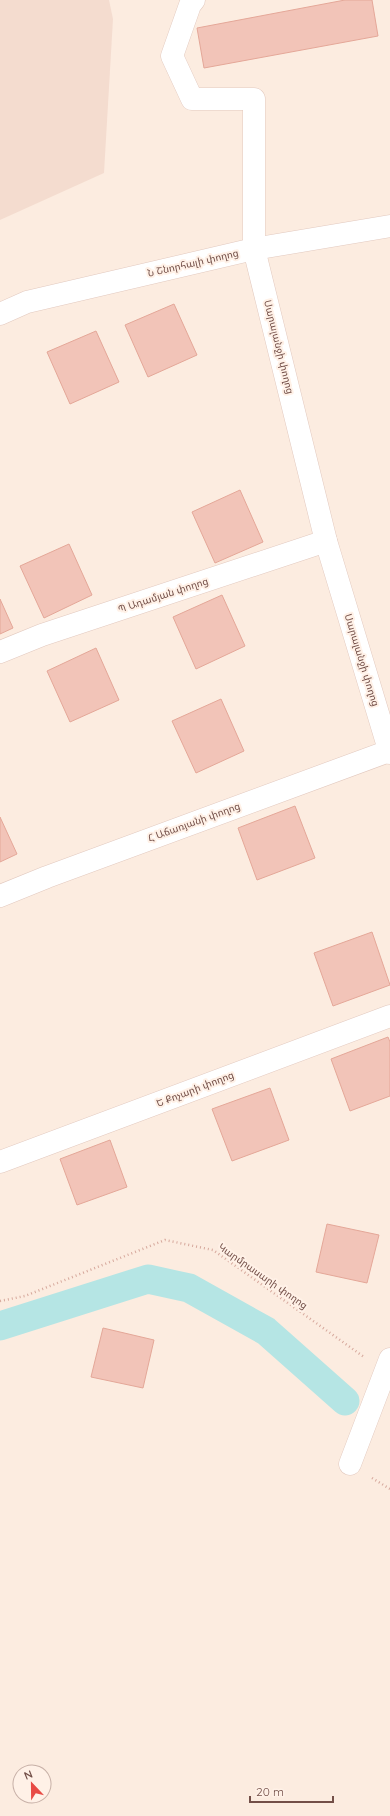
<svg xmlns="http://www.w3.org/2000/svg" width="390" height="1816" viewBox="0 0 390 1816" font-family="Quicksand,'Noto Sans Armenian',sans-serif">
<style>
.residential{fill:#f4dccf}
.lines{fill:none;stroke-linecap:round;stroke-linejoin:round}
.canal{stroke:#b5e5e4;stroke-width:29}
.building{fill:#f2c4b8;stroke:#e4a798}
.street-casing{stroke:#e2c9bf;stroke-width:23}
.path{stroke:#d6a89c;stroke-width:2.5;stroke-dasharray:1 3;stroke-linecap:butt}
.street{stroke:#fff;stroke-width:22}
.labels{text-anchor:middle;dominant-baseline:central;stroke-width:4;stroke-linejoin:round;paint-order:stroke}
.street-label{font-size:10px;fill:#734f48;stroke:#fff1e7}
</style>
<rect width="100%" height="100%" fill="#fcece0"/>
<polygon class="residential" points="0,0 109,0 113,19 104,173 0,220"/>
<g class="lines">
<polyline class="canal" points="0,1326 148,1279 189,1288 266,1331 345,1401"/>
</g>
<g class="building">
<polygon points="345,0 372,0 378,36 204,68 197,28"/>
<polygon points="174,304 197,355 148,377 125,325"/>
<polygon points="96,331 119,382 70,404 47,352"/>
<polygon points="240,490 263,542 215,563 192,512"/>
<polygon points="69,544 92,595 44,618 20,566"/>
<polygon points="222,595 245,646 196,669 173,617"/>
<polygon points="0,599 13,628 0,634"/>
<polygon points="96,648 119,700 70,722 47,671"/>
<polygon points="221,699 244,751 196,773 172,721"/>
<polygon points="295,806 315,858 257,880 238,828"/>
<polygon points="0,817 17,854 0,862"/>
<polygon points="372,932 390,985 333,1006 314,953"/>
<polygon points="388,1037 390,1042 390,1096 350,1111 331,1059"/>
<polygon points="270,1088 289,1140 232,1161 212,1109"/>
<polygon points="110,1140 127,1187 77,1205 60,1159"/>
<polygon points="327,1224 379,1235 367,1283 316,1272"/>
<polygon points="103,1328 154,1340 143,1388 91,1377"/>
</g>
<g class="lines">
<defs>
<g id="street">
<polyline points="194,0 190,5 172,56 192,99 254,99 254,249 326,541 390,753"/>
<polyline points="0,314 27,302 254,249 390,226"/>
<polyline points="0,652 42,635 326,541"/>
<polyline points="0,896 47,877 389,751"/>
<polyline points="0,1162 390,1016"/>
<polyline points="350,1464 390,1359"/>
</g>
</defs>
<use href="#street" class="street-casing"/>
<g class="path">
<polyline points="0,1301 25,1296 165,1240 213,1250 364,1357"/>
<polyline points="372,1478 390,1489"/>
</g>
<use href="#street" class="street"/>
</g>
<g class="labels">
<g class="street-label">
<text transform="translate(193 263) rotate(-13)">Ն Շնորհալի փողոց</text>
<text transform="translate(279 347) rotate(76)">Սարալանջի փողոց</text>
<text transform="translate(163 595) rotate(-18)">Պ Ադամյան փողոց</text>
<text transform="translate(362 660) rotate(73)">Սարալանջի փողոց</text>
<text transform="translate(194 822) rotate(-20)">Հ Աճառյանի փողոց</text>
<text transform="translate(195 1089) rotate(-21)">Ե Քոչարի փողոց</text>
<text transform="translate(263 1276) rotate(35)">Կարմրասարի փողոց</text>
</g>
</g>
<g transform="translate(32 1784) rotate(338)"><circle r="19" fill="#fff1e7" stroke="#c7b0a7"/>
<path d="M0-3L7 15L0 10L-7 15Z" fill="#e84a44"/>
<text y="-6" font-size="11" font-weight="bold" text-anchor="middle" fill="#734f48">N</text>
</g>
<path d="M250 1796v6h83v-6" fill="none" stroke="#734f48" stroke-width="2"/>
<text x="256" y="1796" font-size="12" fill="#734f48" stroke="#fff1e7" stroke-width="3" paint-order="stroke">20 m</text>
</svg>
